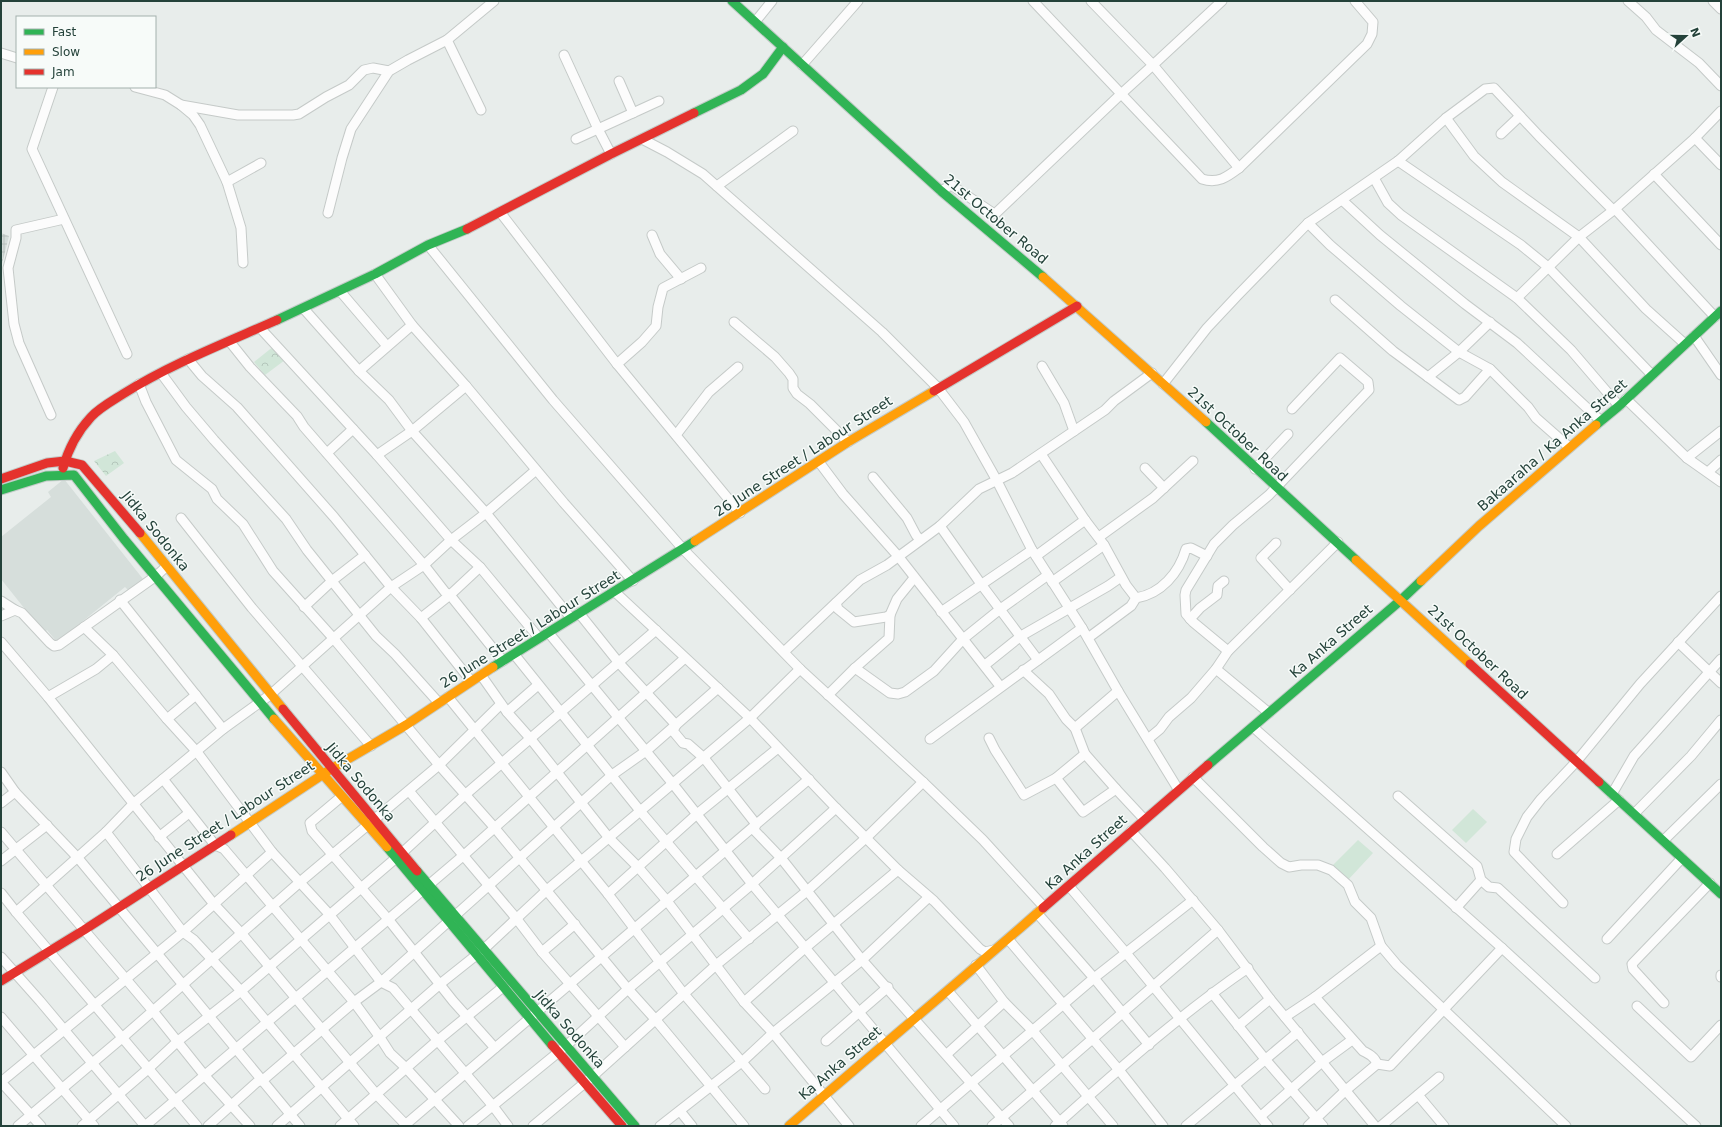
<svg xmlns="http://www.w3.org/2000/svg" width="1722" height="1127" viewBox="0 0 1722 1127" font-family="'DejaVu Sans',sans-serif">
<style>
.built{fill:#d6dedb}
.industrial{fill:url(#industrial-grid)}
.green{fill:#d1e6d8}
.park{fill:url(#park-crowns)}
.lines{fill:none;stroke-linecap:round;stroke-linejoin:round}
.street-casing{stroke:#c5cac8;stroke-width:11}
.fast-casing{stroke:#c3cbc8;stroke-width:11}
.slow-casing{stroke:#c3cbc8;stroke-width:11}
.jam-casing{stroke:#c3cbc8;stroke-width:11}
.street{stroke:#fcfcfc;stroke-width:9}
.fast{stroke:#30b455;stroke-width:9}
.slow{stroke:#ff9f0a;stroke-width:9}
.jam{stroke:#e5322d;stroke-width:9}
.labels{text-anchor:middle;dominant-baseline:central;stroke-width:3;stroke-linejoin:round;paint-order:stroke}
.street-label{font-size:14px;fill:#24423a;stroke:#f7fbf9}
</style>
<defs>
<pattern id="industrial-grid" width="8" height="8" patternUnits="userSpaceOnUse"><rect width="8" height="8" fill="#d6dedb"/><path d="M0 4h8M4 0v8" fill="none" stroke="#b8c0bd"/></pattern>
<pattern id="park-crowns" width="20" height="18" patternUnits="userSpaceOnUse"><rect width="20" height="18" fill="#d1e6d8"/><path d="M2 6a3 3 0 1 1 6 0M12 15a3 3 0 1 1 6 0" fill="none" stroke="#b3c6ba"/></pattern>
</defs>
<rect width="100%" height="100%" fill="#e8edeb"/>
<polygon class="built" points="64,479 143,579 129,591 125,587 57,642 47,630 44,633 1,579 1,537 51,497 48,492"/>
<polygon class="industrial" points="1,233 9,236 1,268"/>
<g class="green">
<polygon points="1473,809 1487,822 1466,843 1452,830"/>
<polygon points="1358,840 1373,853 1347,881 1331,867"/>
</g>
<g class="park">
<polygon points="274,346 285,360 265,375 254,362"/>
<polygon points="115,451 124,463 106,476 94,461"/>
</g>
<g class="lines">
<defs>
<g id="street">
<path d="M 1033,1 L 1202,179 C 1218,184 1227,177 1239,168 L 1367,44 L 1372,34 L 1373,22 L 1355,1"/>
<polyline points="1222,1 1153,65 1239,168"/>
<polyline points="1628,1 1646,17 1656,30 1699,63 1721,86"/>
<polyline points="1713,1 1721,9"/>
<polyline points="755,22 772,1"/>
<polyline points="447,40 481,110"/>
<polyline points="1,53 17,58"/>
<polyline points="564,55 598,129 611,154"/>
<polyline points="802,65 858,1"/>
<polyline points="619,81 633,113"/>
<polyline points="53,87 32,149 127,354"/>
<polyline points="135,87 165,95 181,105 193,115 200,125 227,182 241,228 243,263"/>
<polyline points="181,105 238,115 293,115 299,114 326,97 349,85 364,70 373,68 389,71"/>
<polyline points="1446,118 1474,156 1502,182 1579,237 1646,309 1685,344"/>
<polyline points="1501,134 1520,116"/>
<polyline points="1695,138 1721,165"/>
<polyline points="576,139 659,101"/>
<polyline points="642,139 667,152 703,174 882,332 938,388 964,422 996,479 1032,550 1082,628 1118,691 1178,789"/>
<polyline points="1398,161 1521,245 1548,267 1652,375"/>
<polyline points="1654,174 1721,245"/>
<polyline points="1374,178 1388,203 1401,215 1517,298 1571,350 1619,406"/>
<polyline points="227,182 261,163"/>
<polyline points="717,186 793,131"/>
<polyline points="941,191 951,185 993,213 996,213 1121,94 1153,65 1091,1"/>
<polyline points="1342,200 1380,235 1465,304 1517,343 1601,421"/>
<polyline points="1615,209 1715,317"/>
<polyline points="500,212 617,364 740,513"/>
<polyline points="328,213 342,158 351,129 389,71 408,60 447,40 494,1"/>
<polyline points="1308,223 1330,245 1401,306 1459,352 1490,369 1528,407 1536,418 1569,447"/>
<polyline points="652,235 660,254 681,279"/>
<polyline points="428,245 553,400 683,549 800,669 923,782 983,840 1044,907"/>
<polyline points="375,274 412,325 466,386 564,503 633,581"/>
<polyline points="340,291 387,346"/>
<polyline points="1517,298 1579,237 1615,209 1695,138 1721,111"/>
<polyline points="1335,300 1393,351 1459,400 1465,397 1490,369"/>
<polyline points="304,309 359,371 389,400 412,431 486,513 571,618"/>
<polyline points="734,322 775,357 789,373 793,379 793,388 797,394 810,404 848,442"/>
<polyline points="261,329 377,455 451,540 480,567 539,638"/>
<polyline points="1694,336 1721,375"/>
<polyline points="230,342 250,367 297,416 304,427 424,565 445,592 450,595 503,661"/>
<polyline points="188,359 202,376 237,407 334,517 391,587 421,618 471,681"/>
<polyline points="617,364 642,342 656,326 658,307 663,288 701,268"/>
<polyline points="1042,366 1064,403 1074,431"/>
<polyline points="359,371 412,325"/>
<polyline points="161,373 186,407 214,440 286,519 307,550 376,636 395,654 439,703"/>
<polyline points="1428,377 1459,352 1490,322"/>
<polyline points="139,384 146,402 176,460 212,489 217,499 243,524 273,571 334,639 439,765 494,827 628,989 655,1019 744,1126"/>
<polyline points="1163,384 1207,328 1238,295 1308,223 1398,161 1446,118 1485,89 1494,88 1539,136 1613,210"/>
<polyline points="1626,399 1687,458 1721,482"/>
<polyline points="51,415 19,343 14,324 8,268 16,238 16,230 64,219"/>
<polyline points="676,435 709,392 738,367"/>
<polyline points="327,453 353,429"/>
<polyline points="1041,454 1085,520 1104,545 1126,585 1136,598"/>
<polyline points="377,455 412,431 466,386"/>
<polyline points="1687,458 1721,431"/>
<polyline points="819,462 843,494 898,556 1000,686"/>
<polyline points="1145,468 1164,488"/>
<polyline points="1255,469 1288,434"/>
<polyline points="1708,472 1721,460"/>
<polyline points="873,477 907,518 916,535 920,540"/>
<polyline points="181,518 252,608 371,746"/>
<polyline points="940,526 981,584 1038,660"/>
<polyline points="1099,537 1153,498 1193,461"/>
<polyline points="1276,543 1261,558 1290,590"/>
<polyline points="1036,556 1085,520"/>
<polyline points="1052,582 1104,545"/>
<polyline points="615,592 750,718 836,808 898,870 934,901 980,949 985,952 994,950"/>
<polyline points="120,600 223,729"/>
<polyline points="1,601 15,610"/>
<polyline points="836,603 838,609 854,622 886,617 890,615 897,599 914,578"/>
<polyline points="304,607 333,580 365,555"/>
<polyline points="941,612 1032,550"/>
<polyline points="579,613 619,663 676,725 673,731 683,743 688,744 704,758 756,824 754,830 781,858 862,960 1009,1126"/>
<polyline points="1,616 15,610 22,613 50,643 54,646 59,645 156,576 167,566"/>
<polyline points="421,618 450,595 480,567"/>
<polyline points="1190,619 1200,608 1217,595 1218,586 1224,581"/>
<polyline points="84,627 113,655 167,719 197,752 272,852 329,914 381,982 393,988 493,1106 508,1126"/>
<polyline points="548,632 673,784 752,884 954,1126"/>
<path d="M 1088,638 L 1131,606 L 1136,598 C 1161,594 1179,573 1186,549 L 1191,548 L 1207,556"/>
<polyline points="1,642 48,697 213,903 242,934 377,1095 407,1126"/>
<polyline points="1678,642 1721,683"/>
<polyline points="785,651 860,580 887,565 940,526 979,489 1012,473 1105,410 1114,401 1152,373"/>
<polyline points="1228,651 1193,622 1186,614 1185,595 1186,590 1214,544 1233,525 1269,495 1369,390 1368,382 1340,358 1292,409"/>
<polyline points="514,654 641,812 749,939"/>
<polyline points="985,665 1021,636 1108,586 1121,577"/>
<polyline points="855,668 890,693 898,694 905,692 934,671 963,639 999,610 1048,575"/>
<polyline points="1216,669 1269,713"/>
<polyline points="1023,670 1049,694 1066,719 1075,728 1085,754 1116,789 1144,819"/>
<polyline points="481,675 507,712 530,738 609,838 638,867 667,901 744,1002 773,1033 849,1126"/>
<polyline points="828,695 855,668 889,638 890,615"/>
<polyline points="48,697 96,669 113,655"/>
<polyline points="448,697 608,894 684,994 765,1089"/>
<polyline points="507,712 538,685"/>
<polyline points="167,719 196,695"/>
<polyline points="1253,727 1502,948 1696,1126"/>
<polyline points="1075,728 1118,691"/>
<polyline points="989,738 995,750 1024,795 1056,778 1085,754"/>
<polyline points="930,739 1082,628"/>
<polyline points="1148,739 1160,729 1169,717 1191,698 1216,669 1228,651 1338,542"/>
<polyline points="1,772 15,792 78,858 300,1126"/>
<polyline points="1193,777 1263,847 1281,863 1289,867 1301,865 1318,865 1331,870 1348,885 1355,902 1371,918 1381,946 1397,965 1566,1126"/>
<polyline points="1056,778 1083,812 1116,789"/>
<polyline points="163,779 215,845 224,849 354,1002 379,1036 390,1053 406,1068 459,1126"/>
<polyline points="409,791 516,918 542,952 625,1047"/>
<polyline points="1612,794 1634,756 1721,659"/>
<polyline points="1398,796 1477,866 1481,880 1489,887 1498,888 1595,978"/>
<polyline points="341,797 310,823 312,831 388,919 453,1001 495,1048"/>
<polyline points="1,803 15,792"/>
<polyline points="1634,814 1691,756 1721,720"/>
<polyline points="1131,831 1165,868 1218,930 1270,999 1375,1126"/>
<polyline points="1,832 153,1011 205,1076 250,1126"/>
<polyline points="106,832 183,932 194,940 241,991 354,1126"/>
<polyline points="159,837 189,813"/>
<polyline points="1664,840 1721,784"/>
<polyline points="403,852 466,794 656,630"/>
<polyline points="1557,854 1619,800"/>
<polyline points="1,861 47,825"/>
<polyline points="1069,886 1126,953 1268,1126"/>
<polyline points="1,893 16,912 197,1126"/>
<polyline points="608,894 697,814 778,748"/>
<polyline points="1563,903 1514,852 1516,839 1527,817 1541,799 1576,762 1640,684 1721,596"/>
<polyline points="1456,908 1481,880"/>
<polyline points="16,912 106,832 133,804 223,729 270,695 391,587 424,565 451,540 486,513 536,470"/>
<polyline points="1037,913 1094,978 1149,1045"/>
<polyline points="1008,939 1119,1070 1163,1126"/>
<polyline points="1607,939 1682,858"/>
<polyline points="542,952 575,924"/>
<polyline points="1,957 40,1001 145,1126"/>
<polyline points="976,965 1004,1002 1033,1031 1113,1126"/>
<polyline points="1721,975 1721,977"/>
<polyline points="948,991 1063,1126"/>
<polyline points="1212,993 1265,1059 1323,1126"/>
<path d="M 1315,997 L 1363,1051 C 1369,1054 1375,1057 1377,1064"/>
<polyline points="744,1002 805,948 898,870"/>
<polyline points="1664,1003 1633,969 1632,964 1710,883"/>
<polyline points="1637,1006 1691,1057 1721,1025"/>
<polyline points="1,1017 94,1126"/>
<polyline points="1285,1017 1315,997 1381,946"/>
<polyline points="1238,1026 1270,999"/>
<polyline points="826,1041 888,987"/>
<polyline points="947,1054 1004,1002"/>
<polyline points="1377,1064 1390,1066 1502,948"/>
<polyline points="1,1082 183,932 272,852"/>
<polyline points="1,1082 41,1126"/>
<polyline points="1418,1095 1444,1126"/>
<polyline points="680,1111 692,1126"/>
<polyline points="1261,1116 1322,1062 1352,1040"/>
<polyline points="18,1126 122,1038 300,882 439,765 501,704"/>
<polyline points="82,1126 148,1069 178,1041 241,991 396,858"/>
<polyline points="145,1126 464,855 685,658"/>
<polyline points="208,1126 257,1082 263,1080 354,1002 381,982 612,775 646,751 718,688"/>
<polyline points="277,1126 440,984 484,949 547,890 750,718 800,669"/>
<polyline points="340,1126 437,1041 503,987"/>
<polyline points="404,1126 809,779"/>
<polyline points="468,1126 566,1046 628,989 752,884 836,808"/>
<polyline points="533,1126 593,1076 716,965 807,891 867,837 923,782"/>
<polyline points="660,1126 743,1061 773,1033 862,960 929,897"/>
<polyline points="921,1126 1094,978 1193,900"/>
<polyline points="992,1126 1218,930"/>
<path d="M 1055,1126 C 1117,1071 1179,1015 1248,968"/>
<polyline points="1186,1126 1298,1032"/>
<polyline points="1308,1126 1346,1090 1377,1064"/>
<polyline points="1381,1126 1439,1077"/>
</g>
<g id="fast">
<polyline points="732,1 941,191 1043,277"/>
<polyline points="694,113 741,90 763,74 783,47"/>
<polyline points="277,320 375,274 428,245 467,229"/>
<polyline points="1206,422 1356,560"/>
<polyline points="1596,425 1619,406 1721,311"/>
<polyline points="1,490 46,476 74,475 124,539 274,719"/>
<polyline points="493,667 695,541"/>
<polyline points="1208,765 1401,600 1421,581"/>
<polyline points="1599,782 1721,894"/>
<polyline points="387,847 552,1045"/>
<polyline points="417,871 635,1126"/>
</g>
<g id="slow">
<polyline points="1043,277 1206,422"/>
<polyline points="140,533 283,709"/>
<polyline points="695,541 848,442 934,391"/>
<polyline points="1356,560 1470,664"/>
<polyline points="1421,581 1479,526 1596,425"/>
<polyline points="274,719 387,847"/>
<polyline points="231,835 331,769 406,725 493,667"/>
<path d="M 789,1126 C 873,1053 959,982 1043,908"/>
</g>
<g id="jam">
<polyline points="467,229 611,154 694,113"/>
<polyline points="934,391 1077,306"/>
<path d="M 63,468 C 68,450 78,431 91,417 C 99,408 112,401 123,394 C 171,364 225,343 277,320"/>
<polyline points="1,479 47,463 65,461 82,465 140,533"/>
<polyline points="1470,664 1599,782"/>
<polyline points="283,709 417,871"/>
<polyline points="1043,908 1208,765"/>
<polyline points="1,981 84,930 231,835"/>
<polyline points="552,1045 622,1126"/>
</g>
</defs>
<use href="#street" class="street-casing"/>
<use href="#fast" class="fast-casing"/>
<use href="#slow" class="slow-casing"/>
<use href="#jam" class="jam-casing"/>
<use href="#street" class="street"/>
<use href="#fast" class="fast"/>
<use href="#slow" class="slow"/>
<use href="#jam" class="jam"/>
</g>
<g class="labels">
<g class="street-label">
<text transform="translate(996 219) rotate(40)">21st October Road</text>
<text transform="translate(1238 434) rotate(43)">21st October Road</text>
<text transform="translate(1552 445) rotate(-41)">Bakaaraha / Ka Anka Street</text>
<text transform="translate(803 456) rotate(-33)">26 June Street / Labour Street</text>
<text transform="translate(156 531) rotate(51)">Jidka Sodonka</text>
<text transform="translate(530 629) rotate(-32)">26 June Street / Labour Street</text>
<text transform="translate(1331 641) rotate(-41)">Ka Anka Street</text>
<text transform="translate(1478 652) rotate(43)">21st October Road</text>
<text transform="translate(361 782) rotate(50)">Jidka Sodonka</text>
<text transform="translate(225 821) rotate(-33)">26 June Street / Labour Street</text>
<text transform="translate(1086 852) rotate(-42)">Ka Anka Street</text>
<text transform="translate(570 1029) rotate(49)">Jidka Sodonka</text>
<text transform="translate(840 1063) rotate(-41)">Ka Anka Street</text>
</g>
</g>
<rect width="1722" height="1127" fill="none" stroke="#24423a" stroke-width="4"/>
<rect x="16" y="16" width="140" height="72" fill="#f7fbf9" stroke="#a3b1ad"/>
<rect x="24" y="29" width="20" height="6" fill="#30b455" stroke="#a3b1ad"/>
<text x="52" y="36" font-size="12" fill="#24423a">Fast</text>
<rect x="24" y="49" width="20" height="6" fill="#ff9f0a" stroke="#a3b1ad"/>
<text x="52" y="56" font-size="12" fill="#24423a">Slow</text>
<rect x="24" y="69" width="20" height="6" fill="#e5322d" stroke="#a3b1ad"/>
<text x="52" y="76" font-size="12" fill="#24423a">Jam</text>
<g transform="translate(1686 36) rotate(69)" stroke="#f7fbf9" stroke-width="3" paint-order="stroke">
<path d="M0-3L7 15L0 10L-7 15Z" fill="#24423a"/>
<text y="-6" font-size="11" font-weight="bold" text-anchor="middle" fill="#24423a">N</text>
</g>
</svg>
